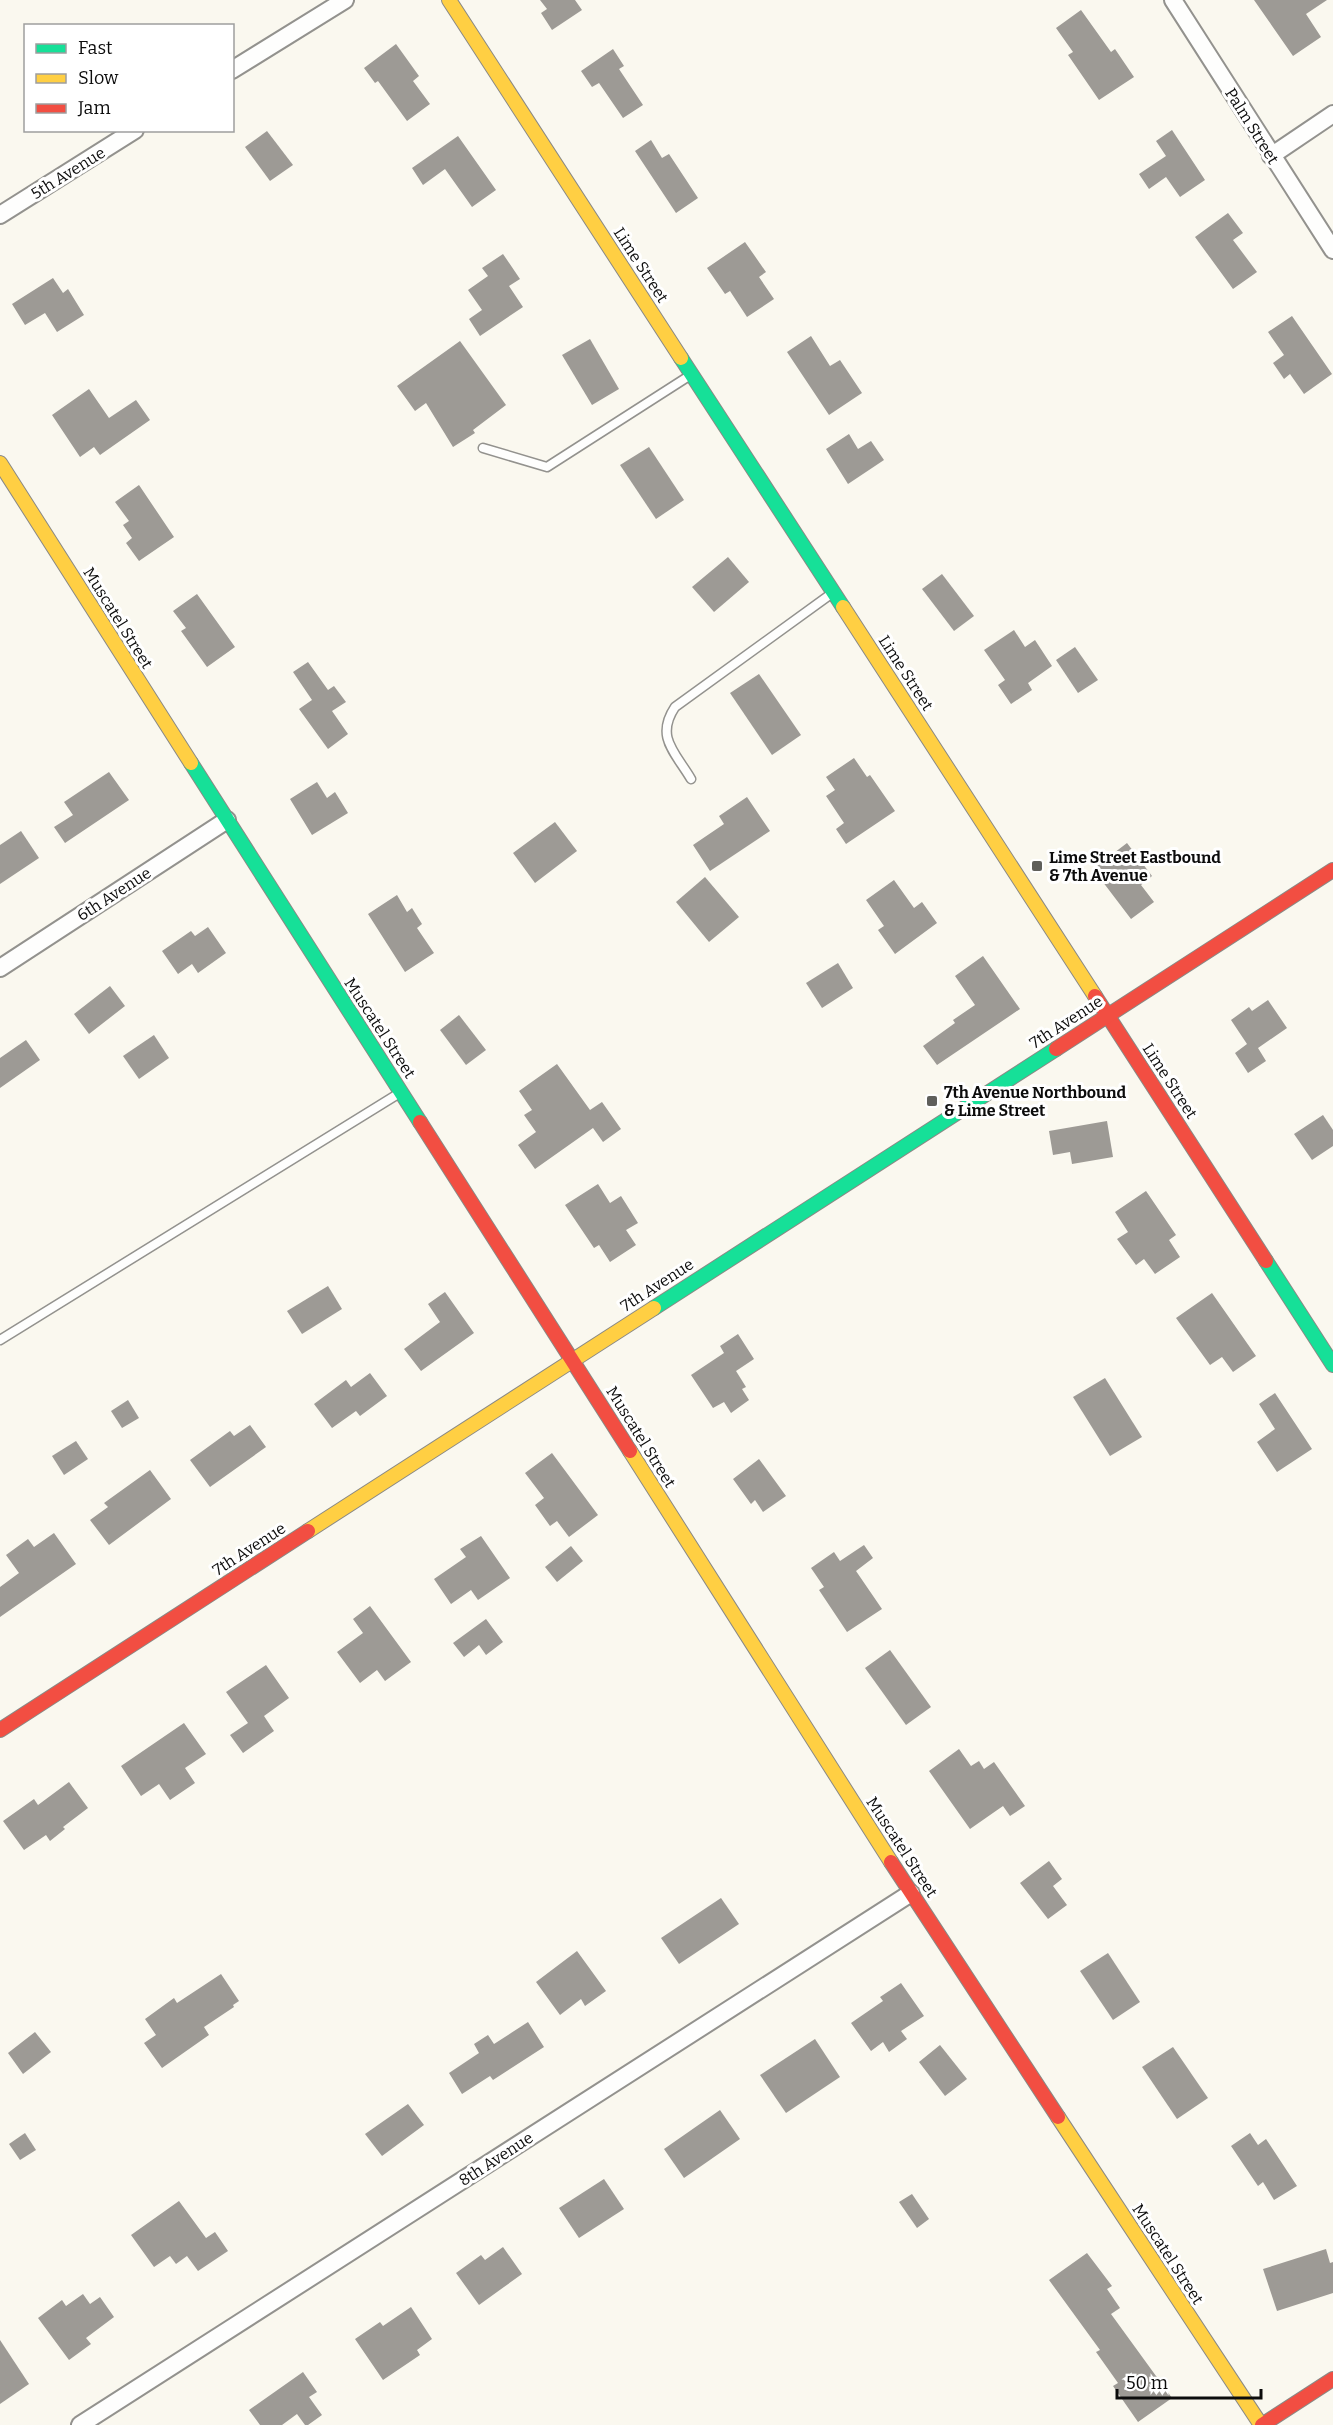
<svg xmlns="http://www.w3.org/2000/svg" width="1333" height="2425" viewBox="0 0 1333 2425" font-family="Bitter,serif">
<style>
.building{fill:#9d9a95}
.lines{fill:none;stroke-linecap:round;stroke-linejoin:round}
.lane-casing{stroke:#93928e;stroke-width:11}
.street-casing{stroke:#93928e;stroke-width:20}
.fast-casing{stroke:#8a8985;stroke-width:16}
.slow-casing{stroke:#8a8985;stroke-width:16}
.jam-casing{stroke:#8a8985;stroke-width:16}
.lane{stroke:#fefefd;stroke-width:8}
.street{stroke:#fefefd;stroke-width:16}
.fast{stroke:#16e098;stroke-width:14}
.slow{stroke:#ffcf43;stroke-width:14}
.jam{stroke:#f24e42;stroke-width:14}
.poi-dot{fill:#5f5f5b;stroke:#fff;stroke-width:2}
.labels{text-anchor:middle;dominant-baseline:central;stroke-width:6;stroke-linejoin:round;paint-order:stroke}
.street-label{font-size:16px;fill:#0c0c0c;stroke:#fff}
.poi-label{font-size:16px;font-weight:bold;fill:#0c0c0c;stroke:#fff;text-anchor:start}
</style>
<rect width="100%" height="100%" fill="#faf8ef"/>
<g class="building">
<polygon points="540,0 575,0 582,10 552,30 541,13 547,9"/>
<polygon points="1254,0 1327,0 1306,14 1321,37 1293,56"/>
<polygon points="1081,10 1111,52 1115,49 1134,77 1099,100 1068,55 1073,52 1056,28"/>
<polygon points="396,44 419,76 413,81 430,104 407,121 378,81 375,83 364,68"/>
<polygon points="613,49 624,66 619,69 643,105 623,118 599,83 592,87 581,71"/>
<polygon points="1172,130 1205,180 1180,197 1166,177 1149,189 1139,174 1166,156 1156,141"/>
<polygon points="267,131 293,165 270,181 245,147"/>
<polygon points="458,136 496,190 472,207 445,169 423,185 412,168"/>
<polygon points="651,140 662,158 669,154 698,198 676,213 635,151"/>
<polygon points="1228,213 1243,233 1233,240 1257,272 1233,289 1195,237"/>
<polygon points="745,242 766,272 759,277 774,299 747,317 730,291 725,294 707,268"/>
<polygon points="503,254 520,279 509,286 523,307 480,336 469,319 482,310 468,290 488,276 482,268"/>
<polygon points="53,278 63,293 68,289 84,315 57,332 45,313 25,325 12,304"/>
<polygon points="1292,316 1332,374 1304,394 1290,374 1284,379 1273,363 1284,355 1268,332"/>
<polygon points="811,336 830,366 840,360 862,393 829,415 787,352"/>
<polygon points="590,339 619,389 592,405 562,355"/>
<polygon points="460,341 506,405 473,430 475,433 453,447 426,403 415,411 397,386"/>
<polygon points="89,389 109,418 136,400 150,420 100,455 94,447 80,457 52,415"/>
<polygon points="849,434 858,449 871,441 884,460 848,484 826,449"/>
<polygon points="649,447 684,500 656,519 620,465"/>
<polygon points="139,485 174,537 139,561 126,543 132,538 123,525 129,521 115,502"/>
<polygon points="728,557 749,582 714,612 692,587"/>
<polygon points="942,574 974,616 954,631 922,589"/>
<polygon points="197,594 235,647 207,667 181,631 186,628 173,611"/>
<polygon points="1014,630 1025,647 1035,640 1052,666 1028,683 1032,690 1011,704 998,685 1005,680 984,650"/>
<polygon points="1075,647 1098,680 1078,693 1056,660"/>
<polygon points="308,662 328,690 334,686 346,702 332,711 348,734 328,749 299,709 312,700 293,672"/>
<polygon points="759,674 801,735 772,755 730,693"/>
<polygon points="854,758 867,777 870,775 895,811 846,844 836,829 844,823 826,796 835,790 826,777"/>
<polygon points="109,772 129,800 65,843 54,827 73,815 64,802"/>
<polygon points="317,782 327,798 335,792 348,813 312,835 290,799"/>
<polygon points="747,797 770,831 710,871 693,845 724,824 719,816"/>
<polygon points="555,822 577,851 535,883 513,853"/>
<polygon points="21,831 39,858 0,884 0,845"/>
<polygon points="1127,843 1152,876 1141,885 1154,902 1131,919 1093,869"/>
<polygon points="705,877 739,917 709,942 676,902"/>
<polygon points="894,880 914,908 922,902 937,923 895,954 878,930 884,926 866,900"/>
<polygon points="397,895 407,912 412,908 422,924 417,928 434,953 405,972 368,914"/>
<polygon points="208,927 226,953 198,973 192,964 178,974 162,951 191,931 195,936"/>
<polygon points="983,956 1020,1009 937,1065 923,1046 955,1023 953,1020 975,1005 955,976"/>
<polygon points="838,963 853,988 822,1008 806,983"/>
<polygon points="110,986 125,1006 89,1034 74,1014"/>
<polygon points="1268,1000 1287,1028 1258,1048 1266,1061 1248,1073 1235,1053 1247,1044 1231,1020 1249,1007 1252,1011"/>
<polygon points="459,1015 486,1050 466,1065 440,1030"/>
<polygon points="154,1035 169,1058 139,1079 123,1056"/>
<polygon points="26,1040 40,1060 0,1088 0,1058"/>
<polygon points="557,1064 590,1110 602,1102 621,1129 603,1142 593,1128 535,1169 518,1145 536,1132 524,1115 532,1110 519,1091"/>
<polygon points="1323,1115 1333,1130 1333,1146 1312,1160 1294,1134"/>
<polygon points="1107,1121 1113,1157 1072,1164 1070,1152 1053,1155 1049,1131"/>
<polygon points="598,1184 610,1203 621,1196 638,1223 626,1230 636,1245 610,1262 599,1245 594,1248 565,1205"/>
<polygon points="1146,1191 1176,1235 1169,1240 1180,1257 1155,1274 1144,1259 1136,1265 1117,1239 1128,1232 1115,1212"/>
<polygon points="328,1286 342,1309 302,1334 287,1311"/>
<polygon points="445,1292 474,1333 421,1371 404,1349 440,1322 428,1304"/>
<polygon points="1212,1293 1256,1356 1233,1372 1222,1357 1210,1365 1176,1318"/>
<polygon points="738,1334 754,1359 736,1371 746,1387 742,1389 749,1400 731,1413 724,1402 713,1408 691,1375 724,1353 720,1346"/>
<polygon points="370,1373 387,1396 360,1416 356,1411 332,1428 314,1404 346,1380 351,1387"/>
<polygon points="1105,1378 1142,1437 1110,1456 1073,1397"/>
<polygon points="1275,1393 1312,1449 1277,1472 1257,1442 1275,1429 1259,1404"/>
<polygon points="128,1400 139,1418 122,1428 111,1411"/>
<polygon points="250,1425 266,1447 210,1487 190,1460 230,1431 234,1436"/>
<polygon points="76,1441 88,1459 64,1475 52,1456"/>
<polygon points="552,1453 598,1515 569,1537 557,1521 550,1526 535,1505 544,1498 525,1473"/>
<polygon points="759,1459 786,1496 763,1512 755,1500 751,1504 733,1479"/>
<polygon points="150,1470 171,1499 109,1545 90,1520 108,1507 104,1503"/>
<polygon points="54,1533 76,1564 0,1617 0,1587 19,1573 6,1555 28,1539 34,1547"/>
<polygon points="481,1536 510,1578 478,1600 471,1590 451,1604 434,1579 466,1557 460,1549"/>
<polygon points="864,1545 873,1558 856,1571 882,1609 847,1632 819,1590 824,1587 811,1568 834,1552 840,1561"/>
<polygon points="571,1546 583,1561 557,1582 545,1567"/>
<polygon points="370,1606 411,1662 385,1681 377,1670 360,1683 337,1652 363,1633 353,1619"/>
<polygon points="486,1619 503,1642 486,1655 479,1645 464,1657 453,1643"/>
<polygon points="890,1650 931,1707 906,1725 865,1668"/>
<polygon points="266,1665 289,1698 264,1716 274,1731 243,1753 230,1735 248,1723 226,1692"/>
<polygon points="184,1723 206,1754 185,1768 195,1783 170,1800 159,1784 141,1796 121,1766"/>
<polygon points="959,1749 971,1766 979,1761 984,1769 994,1762 1025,1806 1010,1816 1003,1806 970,1829 929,1771"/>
<polygon points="69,1782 88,1808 63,1827 65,1829 50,1841 46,1835 24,1850 3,1821 34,1799 38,1805"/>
<polygon points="1049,1861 1062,1879 1053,1886 1067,1905 1048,1919 1020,1883"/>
<polygon points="721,1898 739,1924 679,1964 661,1938"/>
<polygon points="577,1951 606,1991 585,2006 581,1999 560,2015 536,1982"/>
<polygon points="1108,1953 1140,2002 1113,2020 1080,1971"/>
<polygon points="221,1974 239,2001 233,2005 234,2007 204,2027 209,2035 162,2068 144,2043 156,2035 145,2019 174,1998 177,2003"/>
<polygon points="901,1983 924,2016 901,2031 907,2039 889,2052 883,2042 871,2051 851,2023 883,2001 880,1997"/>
<polygon points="528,2022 544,2047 493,2080 490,2076 462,2094 449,2073 479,2053 474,2044 488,2035 494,2044"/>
<polygon points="35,2032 51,2052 23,2074 8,2053"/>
<polygon points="815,2039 840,2077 786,2113 760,2075"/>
<polygon points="940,2045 967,2079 945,2096 919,2062"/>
<polygon points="1173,2047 1208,2098 1177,2119 1142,2067"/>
<polygon points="408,2104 424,2125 382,2156 365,2134"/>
<polygon points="720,2110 740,2139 684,2178 664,2149"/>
<polygon points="25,2133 36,2150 20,2160 9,2144"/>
<polygon points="1250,2133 1258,2145 1266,2139 1297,2186 1274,2200 1263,2182 1258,2186 1231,2146"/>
<polygon points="604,2179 624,2209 579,2238 559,2208"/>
<polygon points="912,2194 929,2219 917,2228 899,2202"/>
<polygon points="179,2201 206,2238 215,2232 228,2251 198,2271 187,2256 176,2264 170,2256 154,2267 131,2235"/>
<polygon points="503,2247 522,2274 479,2305 456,2273 481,2255 485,2260"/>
<polygon points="1326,2249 1330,2263 1333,2262 1333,2293 1277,2311 1263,2269"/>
<polygon points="1087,2253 1112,2286 1107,2289 1120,2308 1111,2314 1172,2398 1138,2422 1113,2386 1118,2383 1096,2352 1100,2350 1049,2280"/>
<polygon points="83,2294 90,2304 100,2297 114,2317 86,2338 91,2344 69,2360 38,2318 62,2300 66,2306"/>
<polygon points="411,2307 432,2339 417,2350 420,2355 383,2380 355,2339 380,2322 383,2326"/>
<polygon points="0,2340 29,2384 0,2404"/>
<polygon points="303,2372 317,2392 309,2397 322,2415 308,2425 305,2425 297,2414 282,2425 260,2425 249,2410"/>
</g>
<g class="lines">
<defs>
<g id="lane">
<polyline points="483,448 547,467 689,376"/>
<path d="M 691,779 C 675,752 655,737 675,707 L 831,594"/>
<polyline points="0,1340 398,1094"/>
</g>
<g id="street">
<polyline points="1173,0 1333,250"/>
<polyline points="232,70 345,0"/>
<polyline points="1271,156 1333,114"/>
<polyline points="0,215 135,130"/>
<polyline points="0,968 227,820"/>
<polyline points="80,2425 911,1893"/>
</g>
<g id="fast">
<polyline points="681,358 843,607"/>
<polyline points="191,763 420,1122"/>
<polyline points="1266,1261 1333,1365"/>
<polyline points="654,1308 1056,1049"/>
</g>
<g id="slow">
<polyline points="449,0 681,358"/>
<polyline points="0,463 191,763"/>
<polyline points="843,607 1095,996"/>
<polyline points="630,1451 891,1862"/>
<polyline points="308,1531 654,1308"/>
<polyline points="1058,2117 1261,2425"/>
</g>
<g id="jam">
<polyline points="1095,996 1266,1261"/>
<polyline points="1056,1049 1333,870"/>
<polyline points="420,1122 630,1451"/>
<polyline points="0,1730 308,1531"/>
<polyline points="891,1862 1058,2117"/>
<polyline points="1262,2425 1333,2379"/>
</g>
</defs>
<use href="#lane" class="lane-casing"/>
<use href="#street" class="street-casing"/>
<use href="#fast" class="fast-casing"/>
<use href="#slow" class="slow-casing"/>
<use href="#jam" class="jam-casing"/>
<use href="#lane" class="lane"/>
<use href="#street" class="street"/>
<use href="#fast" class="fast"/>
<use href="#slow" class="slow"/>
<use href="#jam" class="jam"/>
</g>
<g class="poi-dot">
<rect x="1031" y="860" width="12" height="12" rx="3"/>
<rect x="926" y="1095" width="12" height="12" rx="3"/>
</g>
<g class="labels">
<g class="street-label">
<text transform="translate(1252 126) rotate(58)">Palm Street</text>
<text transform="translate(68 173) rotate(-32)">5th Avenue</text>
<text transform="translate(641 265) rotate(57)">Lime Street</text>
<text transform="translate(118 618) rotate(58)">Muscatel Street</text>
<text transform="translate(906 673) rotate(57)">Lime Street</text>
<text transform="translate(114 894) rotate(-33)">6th Avenue</text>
<text transform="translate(1066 1022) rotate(-33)">7th Avenue</text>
<text transform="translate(380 1028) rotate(57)">Muscatel Street</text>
<text transform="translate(1170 1081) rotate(57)">Lime Street</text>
<text transform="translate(657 1285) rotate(-33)">7th Avenue</text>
<text transform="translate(641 1437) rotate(58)">Muscatel Street</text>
<text transform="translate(249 1549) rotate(-33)">7th Avenue</text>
<text transform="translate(902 1847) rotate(57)">Muscatel Street</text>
<text transform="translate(496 2159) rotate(-33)">8th Avenue</text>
<text transform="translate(1168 2254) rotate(57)">Muscatel Street</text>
</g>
<g class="poi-label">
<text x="1049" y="857">Lime Street Eastbound<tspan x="1049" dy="18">&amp; 7th Avenue</tspan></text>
<text x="944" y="1092">7th Avenue Northbound<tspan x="944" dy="18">&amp; Lime Street</tspan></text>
</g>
</g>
<rect x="24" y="24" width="210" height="108" fill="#ffffff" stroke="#9e9e9e" stroke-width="1.5"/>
<rect x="36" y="44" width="30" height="9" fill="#16e098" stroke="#9e9e9e" stroke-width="1.5"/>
<text x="78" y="54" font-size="18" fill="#0c0c0c">Fast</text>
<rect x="36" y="74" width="30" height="9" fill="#ffcf43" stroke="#9e9e9e" stroke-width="1.5"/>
<text x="78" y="84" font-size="18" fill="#0c0c0c">Slow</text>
<rect x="36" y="104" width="30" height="9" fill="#f24e42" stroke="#9e9e9e" stroke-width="1.5"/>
<text x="78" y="114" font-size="18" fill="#0c0c0c">Jam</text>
<path d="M1117 2389v9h144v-9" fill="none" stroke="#0c0c0c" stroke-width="3"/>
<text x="1126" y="2389" font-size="18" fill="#0c0c0c" stroke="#ffffff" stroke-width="4.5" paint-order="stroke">50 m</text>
</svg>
